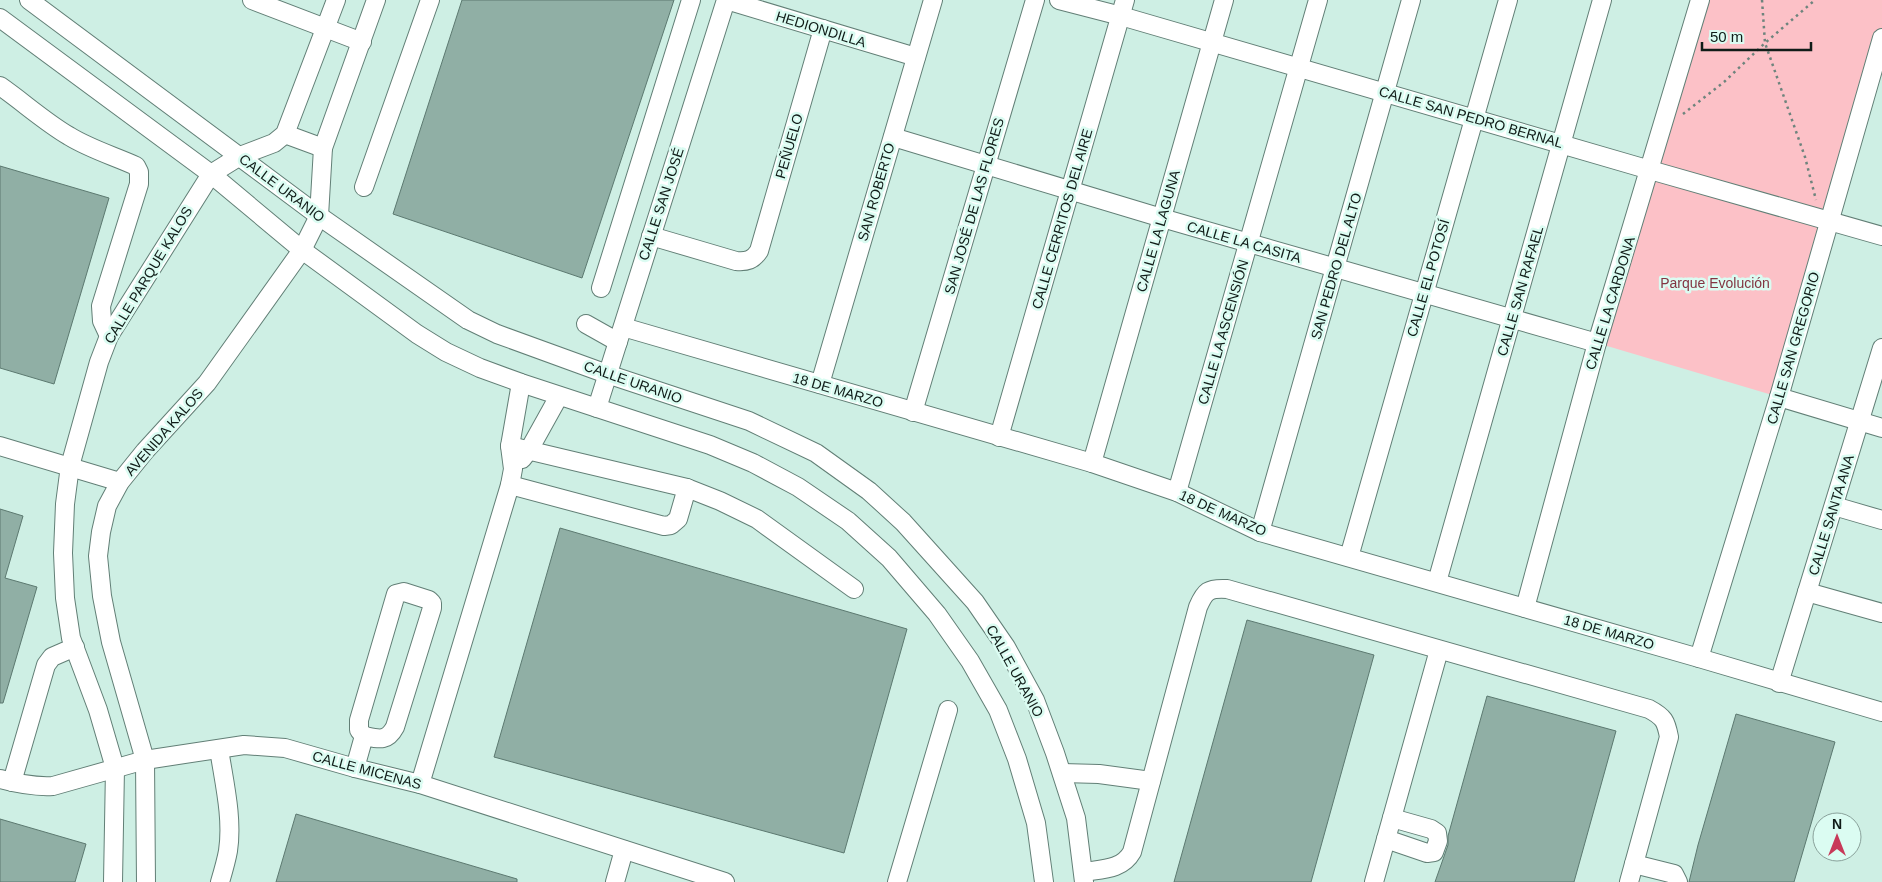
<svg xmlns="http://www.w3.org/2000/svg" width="1882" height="882" viewBox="0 0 1882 882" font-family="Arial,sans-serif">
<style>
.green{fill:#fcc1c7}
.building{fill:#90afa5;stroke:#5c7970}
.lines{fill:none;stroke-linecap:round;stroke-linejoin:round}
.minor-casing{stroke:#627f76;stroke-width:20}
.path{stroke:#6e847d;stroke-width:2.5;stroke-dasharray:2.5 4;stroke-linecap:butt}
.minor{stroke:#fff;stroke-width:18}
.labels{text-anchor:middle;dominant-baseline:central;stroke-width:5;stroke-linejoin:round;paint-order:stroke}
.street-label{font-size:14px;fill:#101c18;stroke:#dbfcf2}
.park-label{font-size:14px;fill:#833542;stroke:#dbfcf2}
</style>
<rect width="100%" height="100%" fill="#ceefe4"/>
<polygon class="green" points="1699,0 1882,0 1882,38 1779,397 1597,343"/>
<g class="building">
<polygon points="462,0 674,0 582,278 393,214"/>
<polygon points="0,166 109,198 54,384 0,368"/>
<polygon points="0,509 23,516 5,578 37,587 3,703 0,703"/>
<polygon points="560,528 907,629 844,853 494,757"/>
<polygon points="1247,620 1374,655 1311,882 1174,882"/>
<polygon points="1487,696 1616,731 1574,882 1435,882 1448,845 1448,836"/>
<polygon points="1736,714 1835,742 1794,882 1689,882 1698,845"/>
<polygon points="296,814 517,879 517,882 276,882"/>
<polygon points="0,819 86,844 75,882 0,882"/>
</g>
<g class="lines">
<defs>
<g id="minor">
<polyline points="29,0 319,216 468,320 497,334 607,374 749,421 816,453 869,491 903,522 975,602 1006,647 1035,700 1055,753 1076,818 1084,882"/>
<polyline points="252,0 362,42"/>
<polyline points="726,0 916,57"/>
<polyline points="1059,0 1121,16 1650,170 1882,236"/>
<polyline points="0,18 211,174 302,250 417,334 446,352 480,368 521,383 710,445 753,463 798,487 848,521 889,558 937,614 970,661 998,710 1017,759 1036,823 1044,882"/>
<path d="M 0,86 C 23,102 45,122 69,136 C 90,149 114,156 136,166 L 139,172 L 139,184 L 101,306 L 102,321 L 109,336"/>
<polyline points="285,134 323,148"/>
<polyline points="893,137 1162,218 1597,343"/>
<polyline points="364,187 430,0"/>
<path d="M 651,236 L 736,261 C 747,262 753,260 759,251 L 823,29"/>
<polyline points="601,288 691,0"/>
<polyline points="586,324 618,342"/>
<polyline points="623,327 1092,463 1177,492 1260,532 1699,658 1882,712"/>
<polyline points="820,384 933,0"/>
<polyline points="1779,397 1882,428"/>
<polyline points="597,408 726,0"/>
<polyline points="913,412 1035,0"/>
<polyline points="999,437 1125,0"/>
<polyline points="0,446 120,482"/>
<polyline points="510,446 687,488 720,501 757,519 854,589"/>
<polyline points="522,459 529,450 559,396"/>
<polyline points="1092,463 1224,0"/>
<polyline points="510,485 664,526 671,525 678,519 687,488"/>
<polyline points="1177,492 1318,0"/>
<polyline points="1834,506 1882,520"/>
<polyline points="1260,532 1411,0"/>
<polyline points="1349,557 1508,0"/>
<polyline points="1437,582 1602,0"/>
<polyline points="1807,592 1882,613"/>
<polyline points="1525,608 1597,343 1700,0"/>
<polyline points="1699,658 1779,397 1882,38"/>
<polyline points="1779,683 1882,348"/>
<path d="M 219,749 C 224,782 233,818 228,851 C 226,862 223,872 220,882"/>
<path d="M 355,768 L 364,736 L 359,730 L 359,720 L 396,594 L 404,592 L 429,600 L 432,603 L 432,608 L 395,727 C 387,742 379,739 364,736"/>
<polyline points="1062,773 1099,774 1151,781"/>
<path d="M 0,779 C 18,784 34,787 53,786 L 145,760 L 244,745 L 285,748 L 355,768 L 420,784 L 725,882"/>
<polyline points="12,782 46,665 52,657 75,647"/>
<polyline points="420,784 510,485 513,469 510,446 521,383"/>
<polyline points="1386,839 1427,853 1434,852 1438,841 1437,833 1431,829 1392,818"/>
<polyline points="1634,864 1674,874 1678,882"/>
<path d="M 1084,872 C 1102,869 1122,870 1132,852 L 1198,607 C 1205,591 1208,588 1227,589 L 1649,709 C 1664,717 1666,721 1669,737 L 1629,882"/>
<polyline points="113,882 115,768 98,710 71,638 65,598 63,553 65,504 70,466 99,362 109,336 211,174 240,156 274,143 285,134 336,0"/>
<polyline points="146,882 145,760 111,642 102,596 98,556 101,532 107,506 120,482 145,451 207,383 302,250 319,216 323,148 376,0"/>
<polyline points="615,882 624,850"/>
<polyline points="897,882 948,710"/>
<polyline points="1374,882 1439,650"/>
</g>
</defs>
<use href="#minor" class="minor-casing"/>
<g class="path">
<polyline points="1762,0 1765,43 1805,157 1816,200"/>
<polyline points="1683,114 1724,82 1765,43 1815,0"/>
</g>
<use href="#minor" class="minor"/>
</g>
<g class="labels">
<g class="street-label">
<text transform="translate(821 29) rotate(17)">HEDIONDILLA</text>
<text transform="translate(1471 117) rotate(16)">CALLE SAN PEDRO BERNAL</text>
<text transform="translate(789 146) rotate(-74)">PEÑUELO</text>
<text transform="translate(282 188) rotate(37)">CALLE URANIO</text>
<text transform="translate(876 192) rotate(-74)">SAN ROBERTO</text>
<text transform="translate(661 204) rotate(-72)">CALLE SAN JOSÉ</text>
<text transform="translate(974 206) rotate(-74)">SAN JOSÉ DE LAS FLORES</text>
<text transform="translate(1062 219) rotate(-74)">CALLE CERRITOS DEL AIRE</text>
<text transform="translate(1158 231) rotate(-74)">CALLE LA LAGUNA</text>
<text transform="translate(1244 242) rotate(16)">CALLE LA CASITA</text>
<text transform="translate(1336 266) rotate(-74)">SAN PEDRO DEL ALTO</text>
<text transform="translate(148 275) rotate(-59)">CALLE PARQUE KALOS</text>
<text transform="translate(1428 278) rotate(-74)">CALLE EL POTOSÍ</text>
<text transform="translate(1520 291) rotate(-74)">CALLE SAN RAFAEL</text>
<text transform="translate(1610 303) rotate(-73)">CALLE LA CARDONA</text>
<text transform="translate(1223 332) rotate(-74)">CALLE LA ASCENSIÓN</text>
<text transform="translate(1793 348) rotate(-74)">CALLE SAN GREGORIO</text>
<text transform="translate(633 382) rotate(19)">CALLE URANIO</text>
<text transform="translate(838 390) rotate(16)">18 DE MARZO</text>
<text transform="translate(164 432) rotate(-49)">AVENIDA KALOS</text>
<text transform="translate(1223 513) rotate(24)">18 DE MARZO</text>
<text transform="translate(1831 515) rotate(-73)">CALLE SANTA ANA</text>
<text transform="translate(1609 632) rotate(16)">18 DE MARZO</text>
<text transform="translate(1015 671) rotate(61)">CALLE URANIO</text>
<text transform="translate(367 770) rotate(15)">CALLE MICENAS</text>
</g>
<g class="park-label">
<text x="1715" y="283">Parque Evolución</text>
</g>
</g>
<g transform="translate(1837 837)"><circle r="24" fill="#dbfcf2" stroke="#8aa29b"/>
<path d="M0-4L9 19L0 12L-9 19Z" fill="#c83959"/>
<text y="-8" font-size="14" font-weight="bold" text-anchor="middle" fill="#101c18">N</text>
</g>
<path d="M1702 42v8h109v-8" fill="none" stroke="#101c18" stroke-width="2.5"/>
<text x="1710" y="42" font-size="15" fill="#101c18" stroke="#dbfcf2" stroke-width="4" paint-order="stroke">50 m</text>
</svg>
